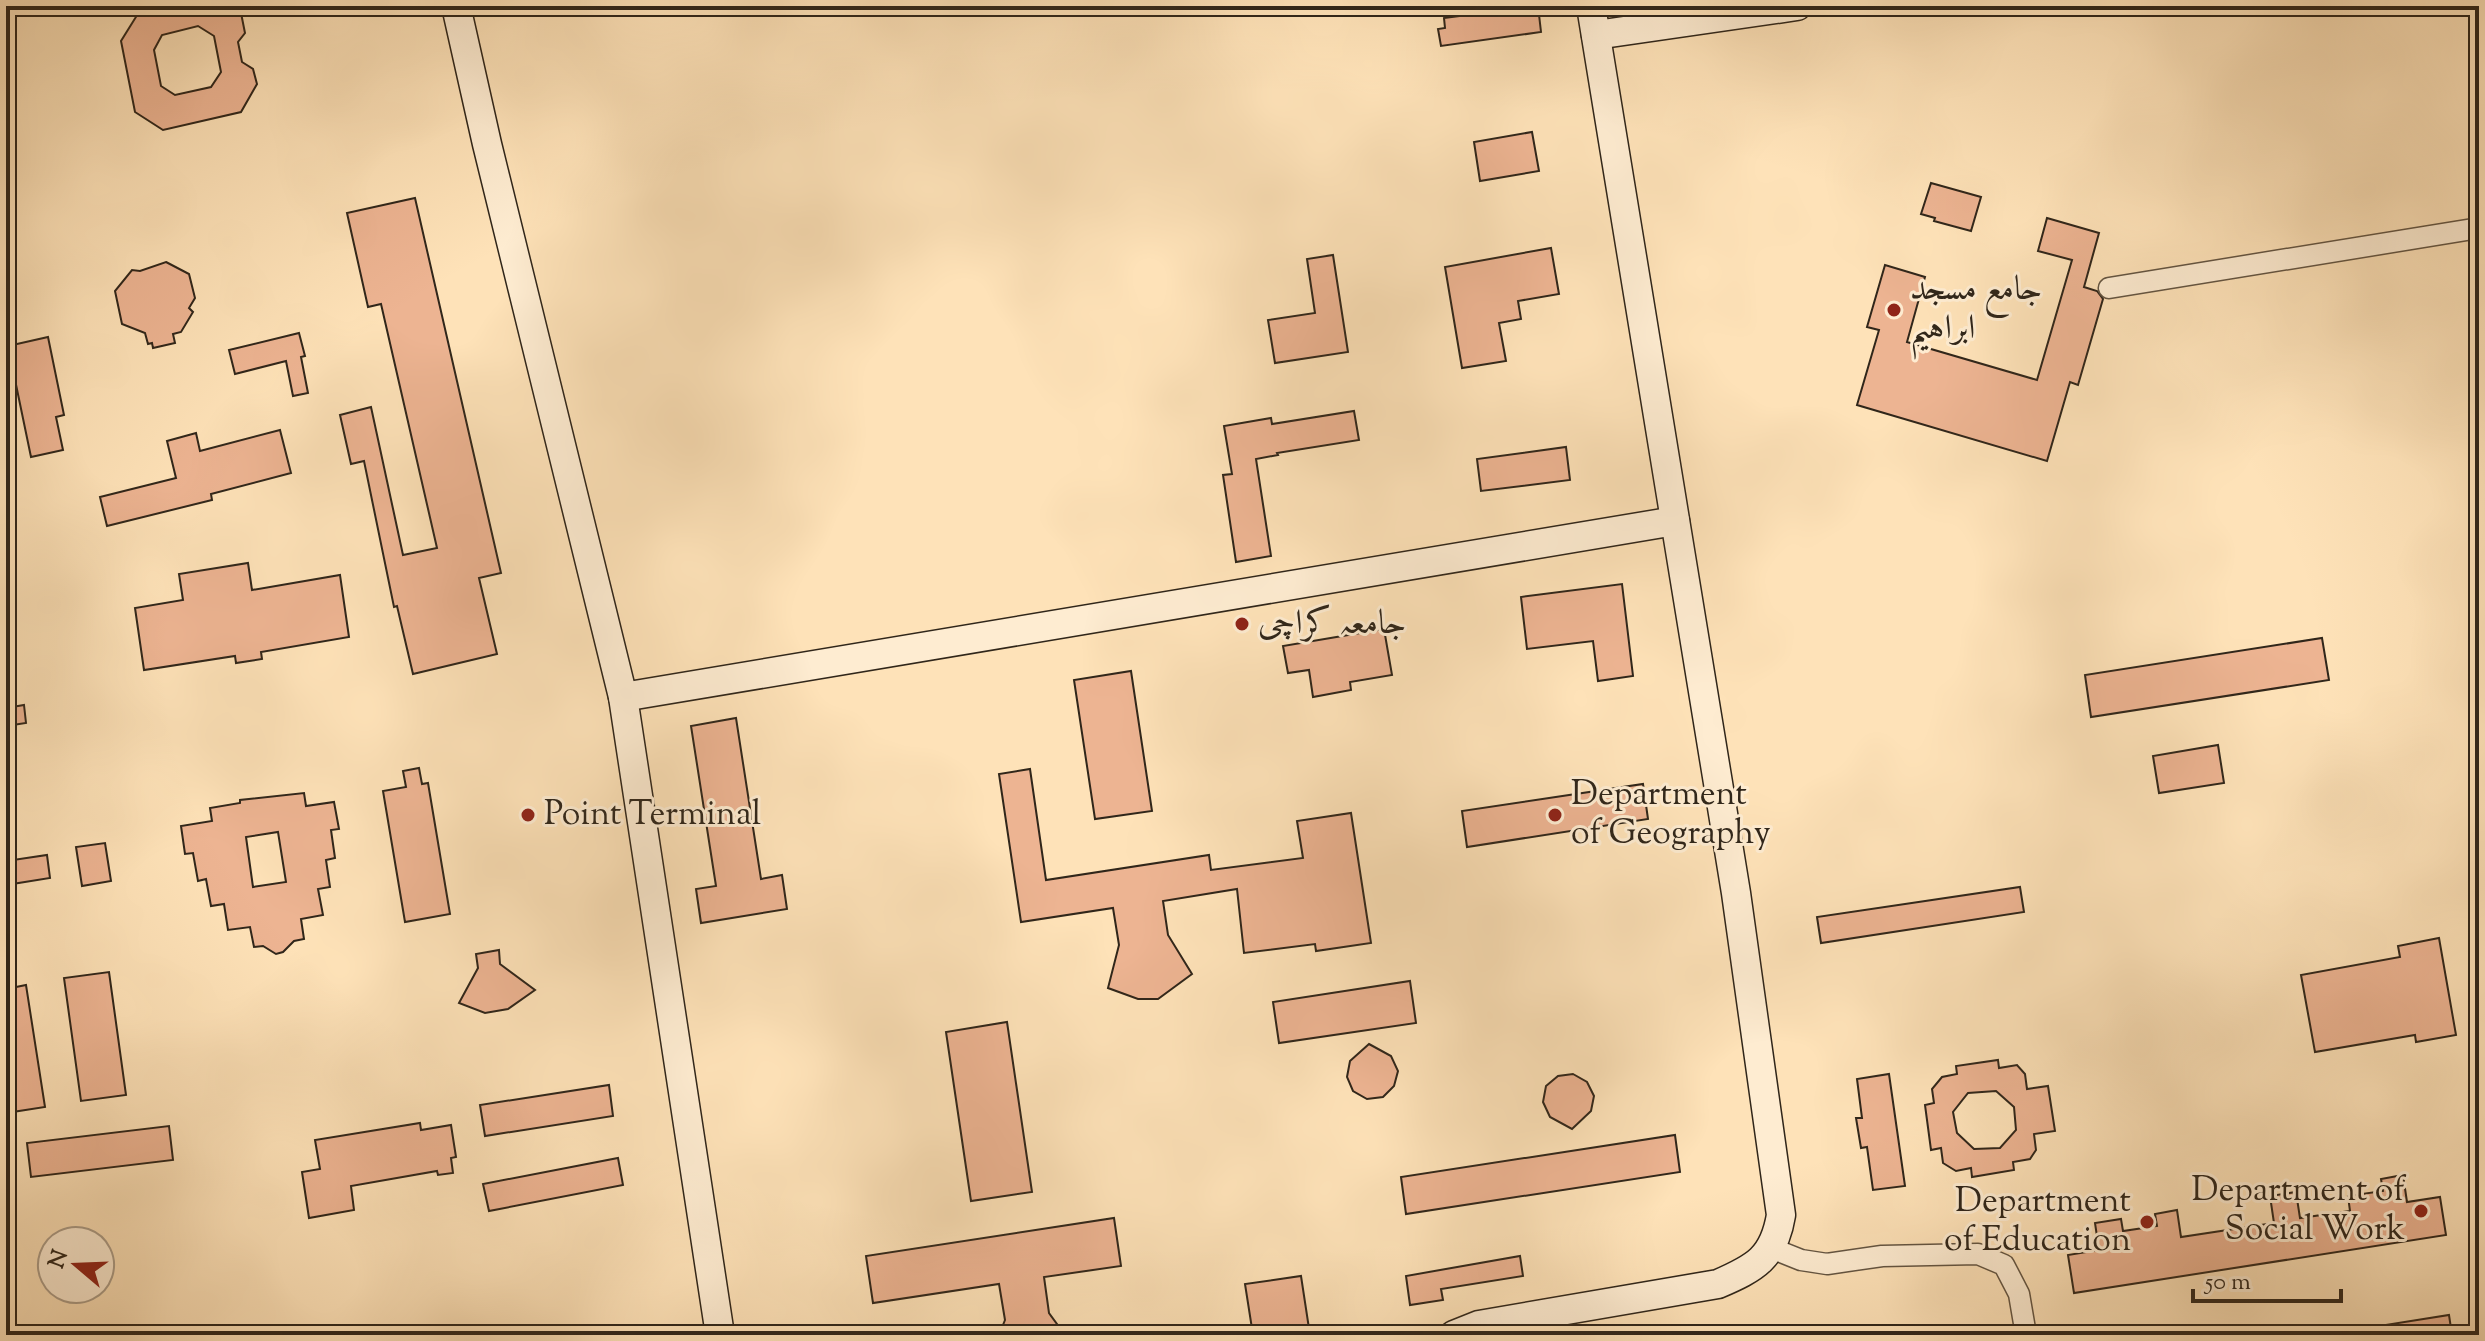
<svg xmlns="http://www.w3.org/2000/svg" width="2485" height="1341" viewBox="0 0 2485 1341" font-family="'Sorts Mill Goudy',Amiri,serif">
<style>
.building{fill:#edb492;stroke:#30261a;stroke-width:2;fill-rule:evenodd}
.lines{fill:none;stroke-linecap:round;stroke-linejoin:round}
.street-casing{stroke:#645542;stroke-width:23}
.secondary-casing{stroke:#30261a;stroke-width:31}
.street{stroke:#feecd1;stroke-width:20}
.secondary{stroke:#feecd1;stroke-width:28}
.poi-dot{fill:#8f2418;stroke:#feecd1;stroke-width:3}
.labels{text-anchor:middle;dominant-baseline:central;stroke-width:6;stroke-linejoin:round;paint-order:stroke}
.poi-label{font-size:34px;fill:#30261a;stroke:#feecd1;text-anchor:start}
</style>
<rect width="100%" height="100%" fill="#fee2b8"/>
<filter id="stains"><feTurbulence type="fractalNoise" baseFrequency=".0025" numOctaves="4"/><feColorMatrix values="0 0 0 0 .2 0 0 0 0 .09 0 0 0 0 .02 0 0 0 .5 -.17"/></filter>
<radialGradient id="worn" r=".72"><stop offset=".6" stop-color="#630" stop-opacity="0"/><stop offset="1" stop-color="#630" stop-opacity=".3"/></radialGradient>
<g class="building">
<path d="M 163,6 L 229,6 L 241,13 L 245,33 L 238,42 L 242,62 L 253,69 L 257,84 L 241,112 L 163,130 L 135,112 L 121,41 L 139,12 ZM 198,26 L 214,36 L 221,72 L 211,87 L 175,95 L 161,86 L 154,50 L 162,35 Z"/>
<polygon points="1538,6 1541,32 1441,46 1438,29 1445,28 1444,18"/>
<polygon points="1532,132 1539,171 1480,181 1474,142"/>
<polygon points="1931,183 1981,197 1971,231 1934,221 1935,218 1921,214"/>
<polygon points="415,198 501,573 479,578 497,654 413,674 397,606 394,607 364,461 351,464 340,415 371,407 403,555 437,548 381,304 368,307 347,213"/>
<polygon points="2047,218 2099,233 2084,287 2097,291 2103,299 2078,385 2070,382 2047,461 1857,405 1879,330 1867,327 1885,265 1925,277 1907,342 2037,380 2072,260 2038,251"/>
<polygon points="1551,248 1559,294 1518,301 1521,319 1499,323 1506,361 1462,368 1445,267"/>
<polygon points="1333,255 1348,352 1275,363 1268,320 1315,313 1307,259"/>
<polygon points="166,262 189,274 195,298 189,308 193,312 181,332 173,334 175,343 153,348 152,343 148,344 145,333 122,324 115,291 132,270 140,271"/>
<polygon points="299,333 305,356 301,357 308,393 293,396 286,361 235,374 229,350"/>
<polygon points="48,337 64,415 56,417 63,450 31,457 8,346"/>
<polygon points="1354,411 1359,440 1277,453 1278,455 1256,459 1271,556 1236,562 1223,475 1232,474 1224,426 1271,418 1272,424"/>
<polygon points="280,430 291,473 211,494 212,500 107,526 100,497 176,478 167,441 196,433 200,451"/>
<polygon points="1566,447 1570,480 1481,491 1477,459"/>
<polygon points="248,563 252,590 340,575 349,637 261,652 262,659 236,663 235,656 144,670 135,608 183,600 179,574"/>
<polygon points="1622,584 1633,676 1598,681 1593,641 1527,649 1521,597"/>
<polygon points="1384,629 1392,675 1350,682 1351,690 1313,697 1309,670 1288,673 1283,646"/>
<polygon points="2322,638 2329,680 2091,717 2085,675"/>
<polygon points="1131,671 1152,811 1095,819 1074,680"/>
<polygon points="24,705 26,723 6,726 6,708"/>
<polygon points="736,718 761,879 782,875 787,909 701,923 696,889 716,886 691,726"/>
<polygon points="2218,745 2224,783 2159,793 2153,756"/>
<polygon points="419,768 422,784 428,783 450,914 405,922 383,791 406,787 403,771"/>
<polygon points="1030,769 1046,880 1209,855 1211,870 1303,858 1297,821 1351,813 1371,943 1316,951 1315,944 1244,953 1237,889 1163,901 1168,935 1192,974 1158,999 1138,999 1108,988 1119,945 1113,908 1021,922 999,774"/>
<polygon points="1643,784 1648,819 1467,847 1462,811"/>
<path d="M 304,793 L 306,806 L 334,802 L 339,829 L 331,830 L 335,858 L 326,860 L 330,887 L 318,889 L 323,915 L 301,919 L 304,939 L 294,941 L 283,952 L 276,954 L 263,946 L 254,947 L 250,927 L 228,930 L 224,904 L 211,906 L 206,879 L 198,881 L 193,853 L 185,854 L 181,826 L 212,821 L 210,808 L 240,803 L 240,800 ZM 278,832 L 286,882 L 253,887 L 246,837 Z"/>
<polygon points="105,843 111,881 82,886 76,847"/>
<polygon points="47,855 50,878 6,885 6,861"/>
<polygon points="2020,887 2024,912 1821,943 1817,917"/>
<polygon points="2439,938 2456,1035 2416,1042 2415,1035 2315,1052 2301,975 2400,957 2398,946"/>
<polygon points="499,950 500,964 535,990 508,1009 485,1013 459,1003 478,968 476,954"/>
<polygon points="109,972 126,1095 81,1101 64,978"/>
<polygon points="1410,981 1416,1023 1279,1043 1273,1002"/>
<polygon points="26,985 45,1107 6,1113 6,989"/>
<polygon points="1007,1022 1032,1192 971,1201 946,1032"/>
<polygon points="1369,1044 1391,1056 1398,1071 1394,1086 1383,1097 1367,1099 1353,1091 1347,1077 1350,1061"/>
<path d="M 1998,1060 L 1999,1068 L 2017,1065 L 2025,1074 L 2027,1089 L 2048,1086 L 2055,1131 L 2034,1134 L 2036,1150 L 2030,1159 L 2013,1162 L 2014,1170 L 1972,1177 L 1971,1168 L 1956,1171 L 1943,1163 L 1941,1148 L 1931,1150 L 1925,1105 L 1934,1103 L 1932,1089 L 1942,1077 L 1957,1074 L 1956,1066 ZM 1996,1091 L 2014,1107 L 2016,1130 L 2000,1148 L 1974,1149 L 1957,1133 L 1953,1112 L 1968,1093 Z"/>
<polygon points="1573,1074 1587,1082 1594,1096 1591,1111 1572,1129 1550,1117 1543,1102 1546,1086 1558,1076"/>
<polygon points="1889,1074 1905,1186 1873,1190 1867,1147 1861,1148 1856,1118 1862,1118 1857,1079"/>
<polygon points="609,1085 613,1116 485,1136 480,1105"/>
<polygon points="420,1123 421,1130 451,1125 456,1157 451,1158 453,1173 438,1175 437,1171 351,1186 354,1210 309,1218 302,1172 320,1169 315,1140"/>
<polygon points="169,1126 173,1160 31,1177 27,1143"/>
<polygon points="1675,1135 1680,1172 1406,1214 1401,1177"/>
<polygon points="618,1158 623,1185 489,1211 483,1184"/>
<polygon points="2403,1175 2407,1202 2440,1197 2446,1235 2074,1293 2068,1255 2099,1250 2095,1223 2121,1219 2123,1231 2157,1226 2155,1214 2177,1210 2181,1237 2274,1223 2270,1196 2296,1192 2300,1218 2350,1211 2348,1196 2383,1191 2381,1179"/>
<polygon points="1114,1218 1121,1266 1044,1277 1049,1313 1065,1335 999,1335 1005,1320 999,1284 873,1303 866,1256"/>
<polygon points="1520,1256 1523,1276 1441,1289 1443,1300 1410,1305 1406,1276"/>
<polygon points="1301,1276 1310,1335 1253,1335 1245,1284"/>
<polygon points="2449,1315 2452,1335 2380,1335 2379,1326"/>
</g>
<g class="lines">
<defs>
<g id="street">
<polyline points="2109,288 2479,228"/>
<polyline points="1771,1248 1801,1260 1827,1264 1882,1256 1978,1254 2004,1265 2019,1294 2026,1335"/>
</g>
<g id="secondary">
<polyline points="456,6 487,144 623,697 720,1335"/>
<polyline points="1596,35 1797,6"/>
<polyline points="623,697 1675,521"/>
<path d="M 1454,1335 L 1479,1325 L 1718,1284 C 1755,1268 1774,1258 1781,1215 L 1736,893 L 1591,6"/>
</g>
</defs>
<use href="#street" class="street-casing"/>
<use href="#secondary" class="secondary-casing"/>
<use href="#street" class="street"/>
<use href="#secondary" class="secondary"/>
</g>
<g class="poi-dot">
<circle cx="1894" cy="310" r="8"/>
<circle cx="1242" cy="624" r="8"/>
<circle cx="528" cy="815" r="8"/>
<circle cx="1555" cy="815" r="8"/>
<circle cx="2421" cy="1211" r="8"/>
<circle cx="2147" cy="1222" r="8"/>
</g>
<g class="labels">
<g class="poi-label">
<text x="1910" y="290">جامع مسجد<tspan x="1910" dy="39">ابراہیم</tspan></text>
<text x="1258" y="624">جامعہ کراچی</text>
<text x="1571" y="795">Department<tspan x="1571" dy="39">of Geography</tspan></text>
<text x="544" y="815">Point Terminal</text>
<text x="2405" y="1191" text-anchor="end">Department of<tspan x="2405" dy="39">Social Work</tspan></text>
<text x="2131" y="1202" text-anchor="end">Department<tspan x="2131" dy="39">of Education</tspan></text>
</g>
</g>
<rect width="2485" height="1341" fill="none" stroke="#fee2b8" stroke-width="32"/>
<rect x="8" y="8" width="2469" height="1325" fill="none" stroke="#30261a" stroke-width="4"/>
<rect x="16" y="16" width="2453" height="1309" fill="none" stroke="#30261a" stroke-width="2"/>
<g transform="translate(76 1265) rotate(289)"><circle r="38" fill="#feecd1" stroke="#ac9d88" stroke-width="2"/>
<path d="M0-6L14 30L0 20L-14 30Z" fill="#8f2418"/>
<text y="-12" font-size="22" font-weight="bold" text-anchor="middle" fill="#30261a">N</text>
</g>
<path d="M2193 1289v12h148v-12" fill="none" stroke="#30261a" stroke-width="4"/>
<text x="2205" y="1289" font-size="24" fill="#30261a" stroke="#feecd1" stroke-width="6" paint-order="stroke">50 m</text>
<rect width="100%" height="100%" filter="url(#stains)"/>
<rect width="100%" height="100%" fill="url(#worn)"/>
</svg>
